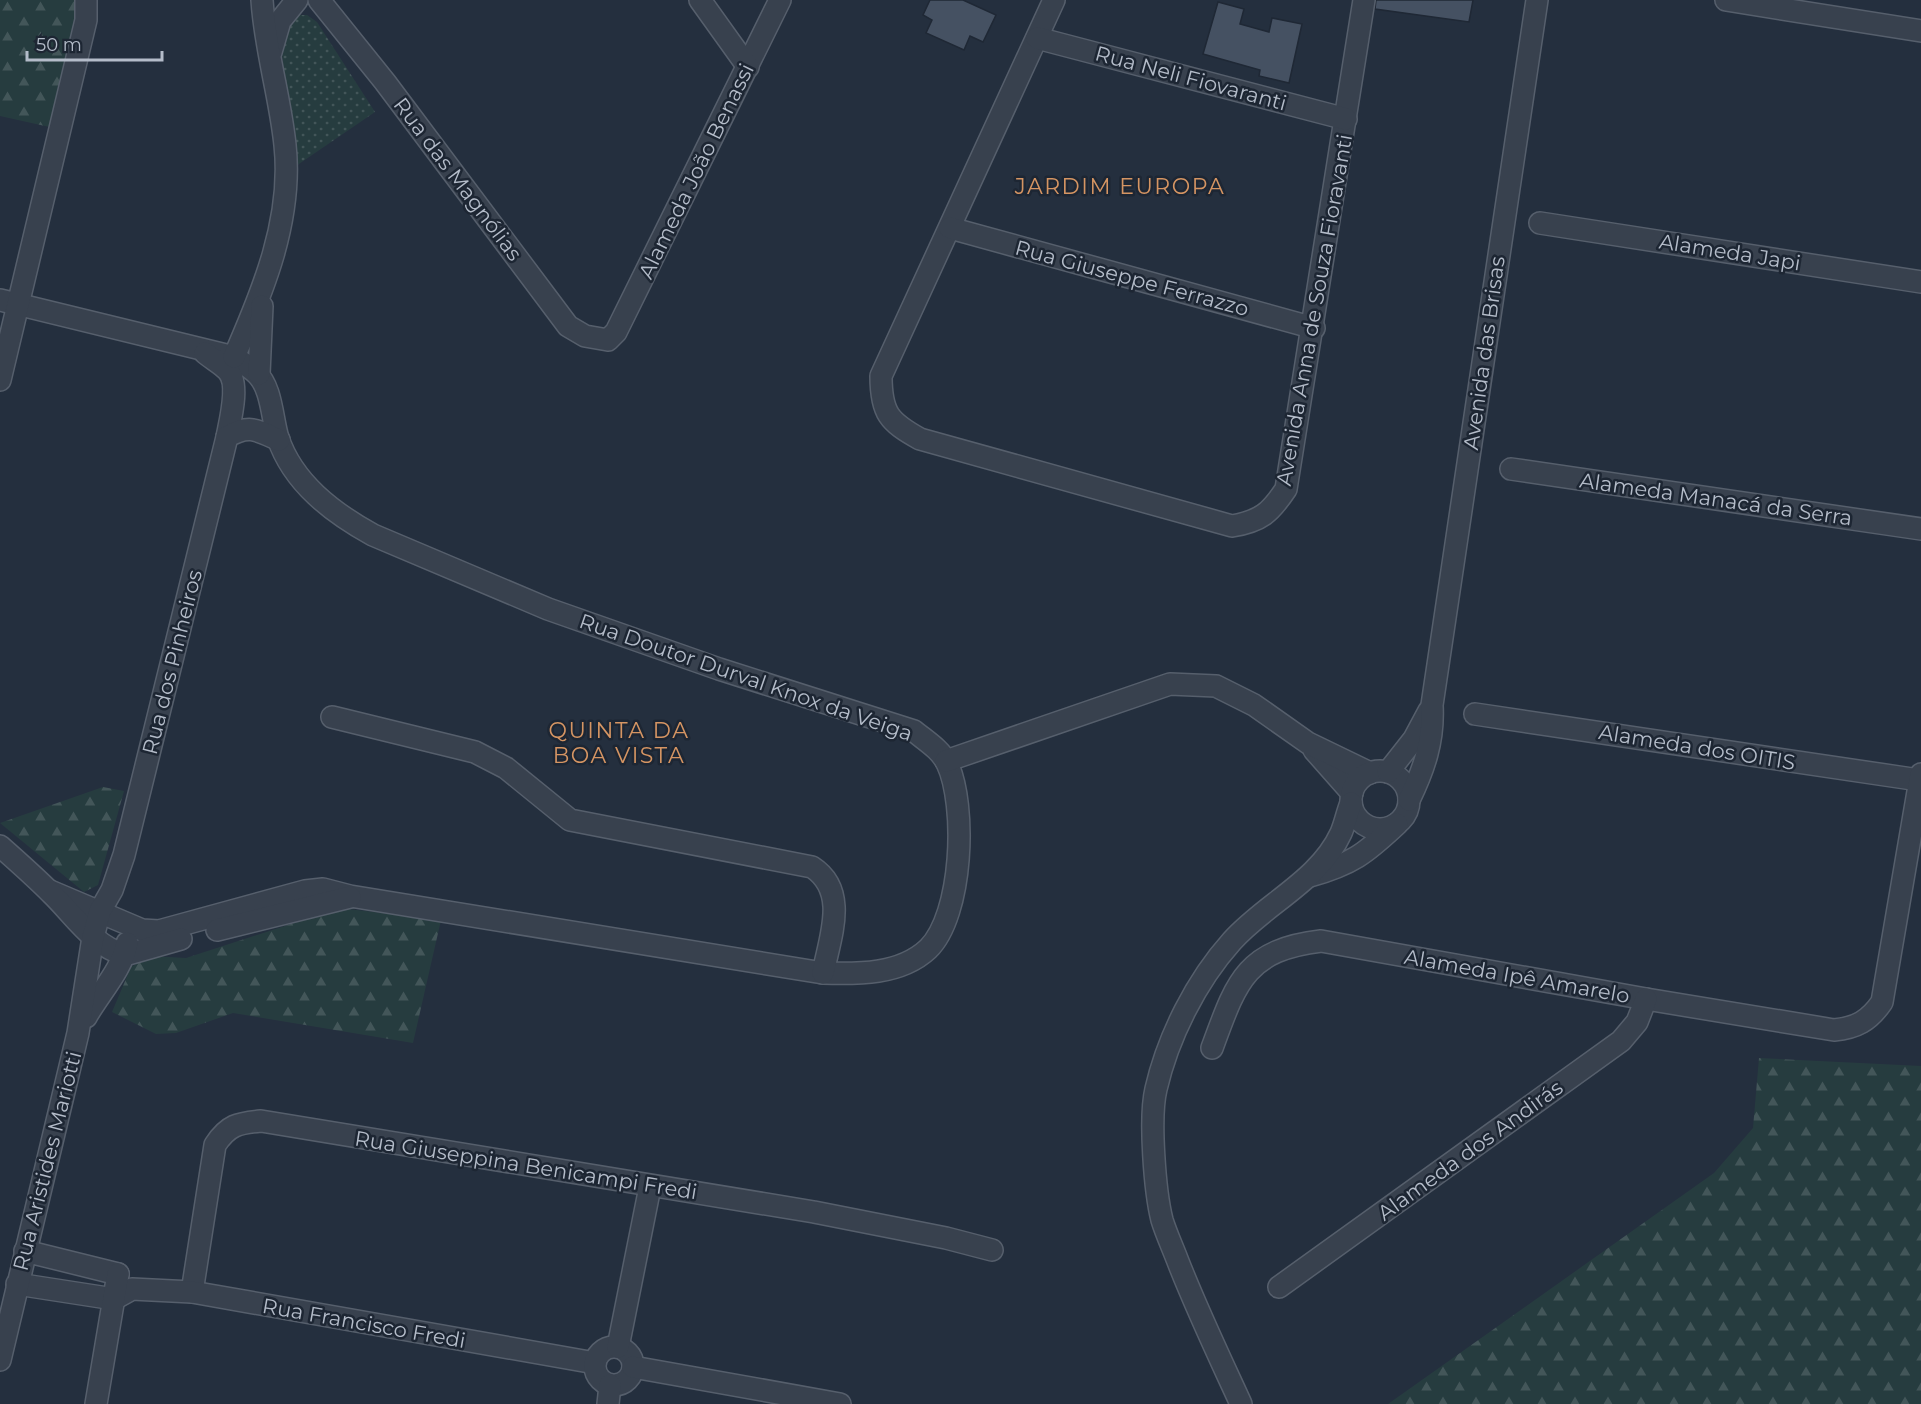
<svg xmlns="http://www.w3.org/2000/svg" width="1921" height="1404" viewBox="0 0 1921 1404" font-family="Montserrat,sans-serif">
<style>
.forest{fill:url(#forest-firs)}
.park{fill:url(#park-dots)}
.building{fill:#455162;stroke:#1f2835;stroke-width:1.5}
.lines{fill:none;stroke-linecap:round;stroke-linejoin:round}
.minor-casing{stroke:#565f6c;stroke-width:24}
.minor{stroke:#38414e;stroke-width:21}
.labels{text-anchor:middle;dominant-baseline:central;stroke-width:5;stroke-linejoin:round;paint-order:stroke}
.street-label{font-size:21px;fill:#b4bcc9;stroke:#1d2633}
.neighbourhood-label{font-size:22px;letter-spacing:1.5px;fill:#d59563;stroke:#1d2633}
</style>
<defs>
<pattern id="forest-firs" width="22" height="20" patternUnits="userSpaceOnUse" patternTransform="scale(1.5)"><rect width="22" height="20" fill="#263c3f"/><path d="M5 1l3.5 6h-7zM16 11l3.5 6h-7z" fill="#435659"/></pattern>
<pattern id="park-dots" width="8" height="8" patternUnits="userSpaceOnUse" patternTransform="scale(1.5)"><rect width="8" height="8" fill="#263c3f"/><path d="M2 2h.1M6 6h.1" fill="none" stroke="#435659" stroke-width="1.8" stroke-linecap="round"/></pattern>
</defs>
<rect width="100%" height="100%" fill="#242f3e"/>
<g class="forest">
<polygon points="0,0 74,0 74,22 54,128 0,116"/>
<polygon points="103,787 124,791 98,885 84,892 0,823"/>
<polygon points="340,908 441,920 413,1043 233,1013 176,1033 156,1034 112,1012 131,967 150,956 186,958"/>
<polygon points="1759,1058 1921,1066 1921,1404 1388,1404 1714,1173 1753,1128"/>
</g>
<polygon class="park" points="294,15 307,15 317,22 375,112 296,166 282,56 284,26"/>
<g class="building">
<polygon points="930,0 963,0 996,15 983,42 970,36 964,50 926,33 932,20 923,15"/>
<polygon points="1376,0 1473,0 1469,22 1375,9"/>
<polygon points="1218,2 1244,9 1240,24 1269,32 1272,18 1302,24 1289,83 1259,76 1260,70 1203,54"/>
</g>
<g class="lines">
<defs>
<g id="minor">
<polyline points="319,0 385,82 568,326 585,336 608,340 616,332 780,0"/>
<polyline points="700,0 748,67"/>
<path d="M 1054,0 L 881,376 C 881,413 889,422 920,439 L 1232,526 C 1261,521 1270,513 1286,489 L 1364,0"/>
<polyline points="1726,0 1921,31"/>
<polyline points="1037,38 1346,119"/>
<polyline points="271,52 280,21 297,0"/>
<polyline points="1540,223 1921,282"/>
<polyline points="950,228 1314,328"/>
<path d="M 0,300 L 234,357 C 241,362 250,367 256,373 C 272,387 272,419 278,438 C 293,483 333,513 373,535 L 548,609 L 719,669 L 914,731 C 926,741 940,749 947,763 C 967,805 963,915 928,949 C 900,975 858,974 823,973 L 350,896 L 323,889 L 305,891 L 159,931 L 142,930 L 50,891"/>
<path d="M 205,353 C 212,359 222,364 228,371 C 240,384 230,421 227,437"/>
<path d="M 234,357 C 263,291 293,219 285,145 C 280,96 265,49 262,0"/>
<polyline points="259,374 262,306"/>
<polyline points="0,380 86,20 86,0"/>
<polyline points="1511,469 1921,529"/>
<polyline points="1475,714 1919,780"/>
<path d="M 332,717 L 475,752 L 506,768 L 570,820 L 812,867 C 849,891 830,937 823,973"/>
<polyline points="1314,750 1352,793"/>
<polyline points="946,761 1170,684 1216,686 1254,705 1308,743 1370,773"/>
<circle cx="1380" cy="800" r="29"/>
<polyline points="1388,772 1414,739 1429,711"/>
<path d="M 1409,800 C 1424,769 1434,741 1432,705 L 1537,0"/>
<path d="M 0,846 C 17,861 35,877 51,893 C 74,915 93,946 125,955"/>
<path d="M 1310,876 C 1352,864 1365,854 1397,824"/>
<polyline points="217,930 350,897"/>
<polyline points="125,955 181,939"/>
<path d="M 86,1017 C 99,994 123,968 127,943"/>
<path d="M 1212,1048 C 1236,983 1245,950 1321,941 L 1646,999 L 1834,1030 C 1856,1028 1869,1021 1882,1002 L 1921,774"/>
<polyline points="25,1251 118,1274"/>
<polyline points="17,1284 114,1299"/>
<polyline points="1279,1287 1621,1041 1637,1022 1646,999"/>
<path d="M 192,1292 L 215,1145 C 228,1125 238,1123 261,1121 L 814,1212 L 946,1238 L 992,1250"/>
<polyline points="114,1299 132,1289 192,1292 595,1363"/>
<circle cx="614" cy="1366" r="19"/>
<polyline points="618,1347 650,1187"/>
<path d="M 0,1360 L 78,1033 L 93,937 L 100,911 L 112,890 L 124,855 L 227,437 C 249,424 257,430 279,440"/>
<polyline points="633,1367 840,1404"/>
<polyline points="96,1404 118,1274"/>
<polyline points="608,1404 610,1385"/>
<path d="M 1241,1404 C 1219,1356 1196,1308 1177,1259 C 1172,1246 1166,1233 1162,1220 C 1155,1192 1149,1118 1156,1089 C 1168,1037 1196,981 1232,941 C 1266,903 1319,881 1341,833 C 1345,824 1347,813 1351,803"/>
</g>
</defs>
<use href="#minor" class="minor-casing"/>
<use href="#minor" class="minor"/>
</g>
<g class="labels">
<g class="street-label">
<text transform="translate(1191 78) rotate(15)">Rua Neli Fiovaranti</text>
<text transform="translate(696 171) rotate(-64)">Alameda João Benassi</text>
<text transform="translate(458 179) rotate(53)">Rua das Magnólias</text>
<text transform="translate(1730 252) rotate(9)">Alameda Japi</text>
<text transform="translate(1132 278) rotate(15)">Rua Giuseppe Ferrazzo</text>
<text transform="translate(1314 310) rotate(-80)">Avenida Anna de Souza Fioravanti</text>
<text transform="translate(1484 353) rotate(-82)">Avenida das Brisas</text>
<text transform="translate(1716 499) rotate(8)">Alameda Manacá da Serra</text>
<text transform="translate(172 662) rotate(-76)">Rua dos Pinheiros</text>
<text transform="translate(746 677) rotate(19)">Rua Doutor Durval Knox da Veiga</text>
<text transform="translate(1697 747) rotate(9)">Alameda dos OITIS</text>
<text transform="translate(1517 976) rotate(10)">Alameda Ipê Amarelo</text>
<text transform="translate(1470 1150) rotate(-36)">Alameda dos Andirás</text>
<text transform="translate(47 1161) rotate(-76)">Rua Aristides Mariotti</text>
<text transform="translate(526 1165) rotate(9)">Rua Giuseppina Benicampi Fredi</text>
<text transform="translate(364 1323) rotate(10)">Rua Francisco Fredi</text>
</g>
<g class="neighbourhood-label">
<text x="1120" y="186">JARDIM EUROPA</text>
<text x="619" y="730">QUINTA DA<tspan x="619" dy="25">BOA VISTA</tspan></text>
</g>
</g>
<path d="M27 51v9h135v-9" fill="none" stroke="#b4bcc9" stroke-width="3"/>
<text x="36" y="51" font-size="18" fill="#b4bcc9" stroke="#1d2633" stroke-width="4.5" paint-order="stroke">50 m</text>
</svg>
